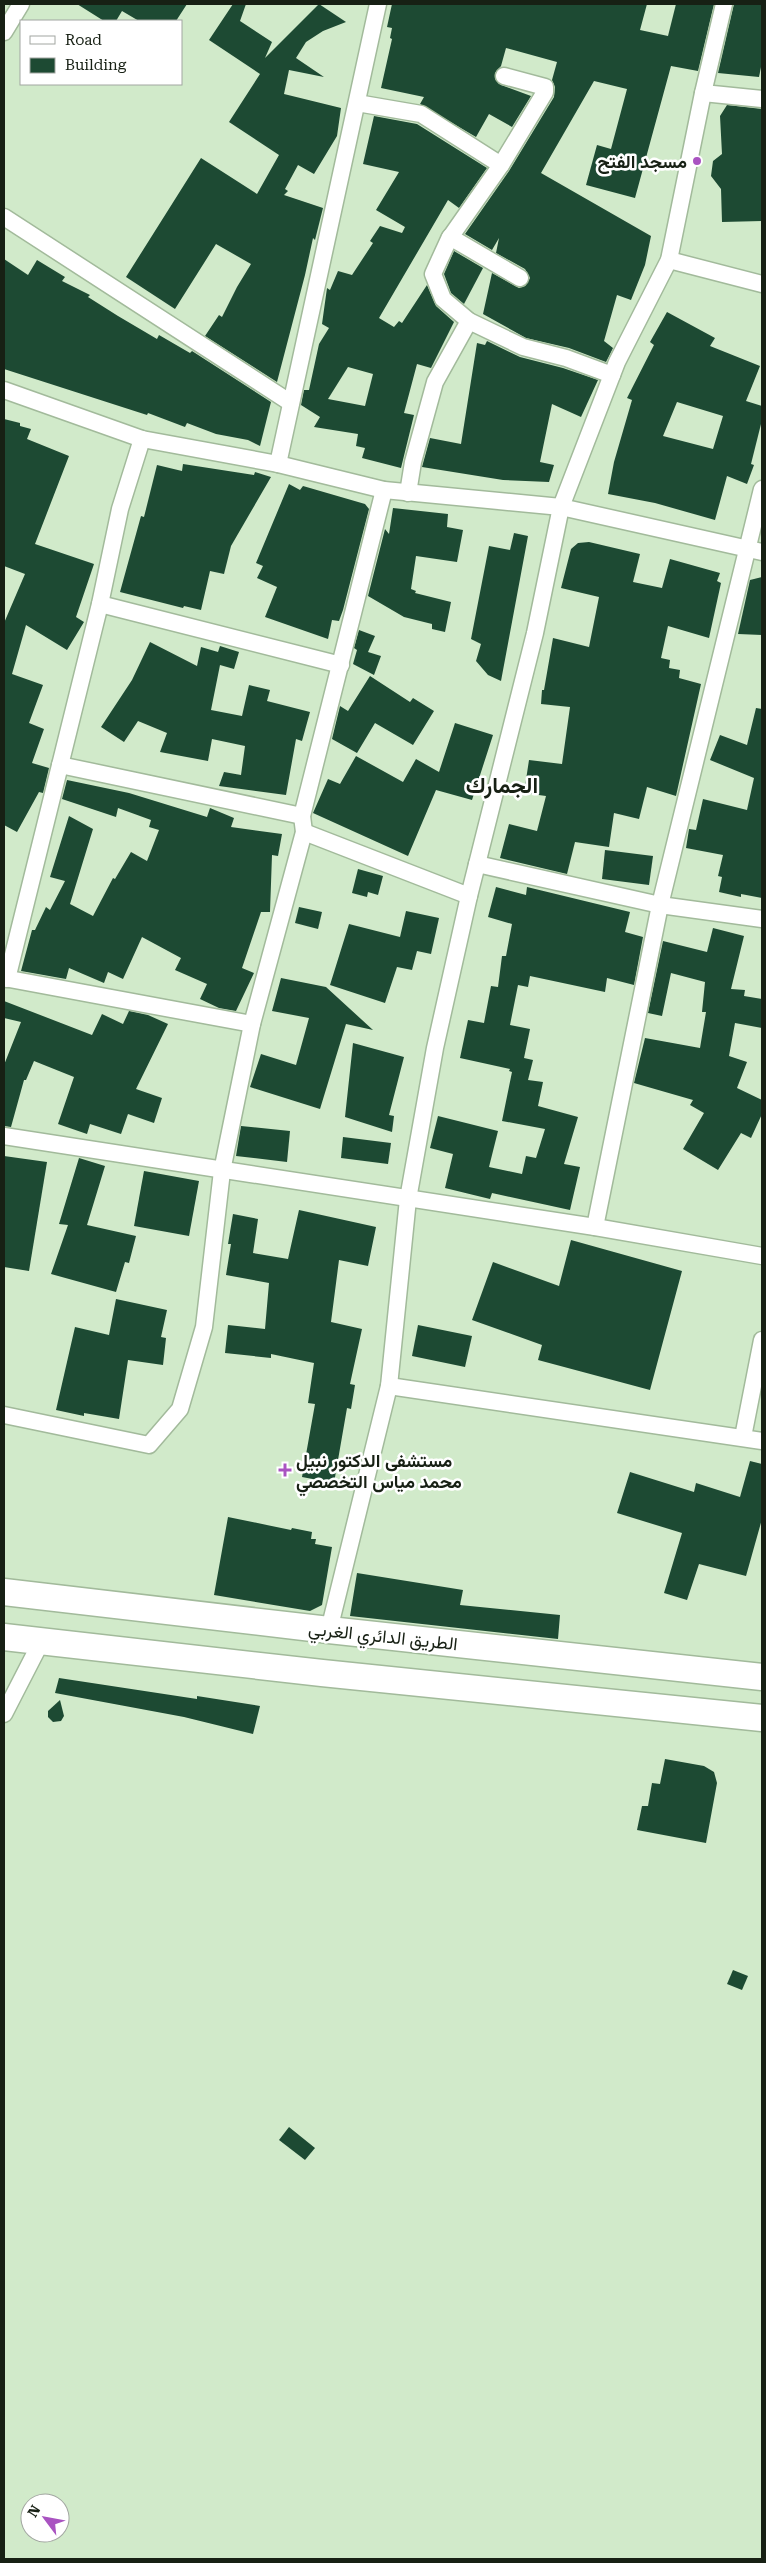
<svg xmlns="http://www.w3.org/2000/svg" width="766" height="2563" viewBox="0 0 766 2563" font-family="'Roboto Serif',Vazirmatn,serif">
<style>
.building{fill:#1d4a33;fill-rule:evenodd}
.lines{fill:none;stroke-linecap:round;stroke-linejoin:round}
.minor-casing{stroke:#a2ba9b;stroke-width:19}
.primary-casing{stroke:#a2ba9b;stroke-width:29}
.minor{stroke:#fff;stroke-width:16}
.primary{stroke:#fff;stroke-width:26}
.poi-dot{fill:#a953c1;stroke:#fff;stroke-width:2}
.labels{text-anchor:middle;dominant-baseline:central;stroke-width:5;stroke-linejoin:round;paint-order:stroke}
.poi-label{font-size:18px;font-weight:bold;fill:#172014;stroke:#fff;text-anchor:end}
.street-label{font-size:18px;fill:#172014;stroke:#fff}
.district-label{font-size:22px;font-weight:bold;fill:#172014;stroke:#fff}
</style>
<rect width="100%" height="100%" fill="#d1eaca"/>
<g class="building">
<polygon points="77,4 187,4 176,21 139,21 122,11 116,21 104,21"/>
<polygon points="233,4 246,4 240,21 272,42 265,58 319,4 346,22 323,31 306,42 296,58 324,77 289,70 284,94 341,108 337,136 314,174 298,165 285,189 288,191 284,195 323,208 315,240 313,238 305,275 277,382 205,336 219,315 222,317 237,287 251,264 216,244 175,309 126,277 201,158 257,194 279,155 229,122 260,74 209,40"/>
<polygon points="392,4 647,4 640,30 668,36 676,4 714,4 698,71 671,66 635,198 586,185 597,145 611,149 627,89 594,81 541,173 651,236 645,265 631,300 617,295 604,341 613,348 606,362 569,348 526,338 483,314 492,273 519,288 525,286 530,278 525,269 496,253 499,238 492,250 465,234 509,171 554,97 555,87 552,80 557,62 506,48 501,66 495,73 495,79 501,85 531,96 512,127 489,114 476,137 420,104 424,97 381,88 392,39 390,38 392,28 387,27"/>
<polygon points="734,4 762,4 762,62 759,77 718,73"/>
<polygon points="727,105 762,109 762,221 722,222 721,189 711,176 713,161 722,154 720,116"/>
<path d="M 374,116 L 417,124 L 487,168 L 459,208 L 448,200 L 379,318 L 394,327 L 399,321 L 402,323 L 427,285 L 436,306 L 454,322 L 431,368 L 417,364 L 404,413 L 414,415 L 401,468 L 362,458 L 365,448 L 356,446 L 358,434 L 314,427 L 320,417 L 301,405 L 304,390 L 309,390 L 319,344 L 329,328 L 322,324 L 327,288 L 330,290 L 338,271 L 352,275 L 373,243 L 370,241 L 380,226 L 402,233 L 405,227 L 376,210 L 399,172 L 363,164 ZM 348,367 L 373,374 L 365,406 L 328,399 Z"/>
<polygon points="454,251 483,268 464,304 451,293 444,274"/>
<polygon points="4,259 28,275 37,260 65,277 62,281 90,295 88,297 118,316 157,339 159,335 190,353 192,351 271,402 260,446 248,440 216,434 187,423 185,427 148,413 147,415 4,369"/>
<path d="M 667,312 L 715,338 L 710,346 L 760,366 L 746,401 L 762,406 L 762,420 L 751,464 L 754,465 L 747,484 L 727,476 L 715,520 L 655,503 L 608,494 L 614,462 L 632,400 L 627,398 L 654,345 L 650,342 ZM 677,402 L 723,416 L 713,449 L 663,436 Z"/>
<polygon points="487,341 520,357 563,368 598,380 581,417 552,404 540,462 554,465 549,482 503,480 422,467 430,438 461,444 477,343 485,345"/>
<polygon points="4,419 20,423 20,426 31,429 27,439 69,456 35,544 94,564 76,617 84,622 67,650 26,625 12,674 43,685 29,723 44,729 32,763 49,768 43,793 39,792 17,832 4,825 4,623 25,574 4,566"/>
<polygon points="183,464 254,475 255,472 271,477 231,546 224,574 210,571 201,610 184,606 183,608 120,592 141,516 144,517 157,465 182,471"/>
<polygon points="289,484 300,490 303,486 365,504 369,509 343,610 339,621 332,620 328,639 265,617 277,587 257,578 263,566 256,563"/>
<polygon points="393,508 448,514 447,527 463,530 457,562 416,556 411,589 416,591 415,593 451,602 445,632 432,629 432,624 404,617 368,596 385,529 389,534"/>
<polygon points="514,533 528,536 501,681 488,675 476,661 481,644 471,639 489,546 510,550"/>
<polygon points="589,542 640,554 633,582 662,588 670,559 720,573 717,581 721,583 709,638 668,626 661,658 670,660 669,668 680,670 679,678 701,684 676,796 647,787 639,819 614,813 609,847 575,842 567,874 500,858 509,824 537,831 546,796 524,793 529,760 562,764 570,707 541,704 542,690 544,690 553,638 589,647 599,597 561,588 571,549 578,543"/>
<polygon points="762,577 762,635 738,634 750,580"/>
<polygon points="359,630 375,636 368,652 381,656 374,675 353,664 357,650 354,648"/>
<polygon points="150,642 197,666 201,647 218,652 220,646 239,652 234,669 220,665 211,710 242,716 249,685 270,690 267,701 310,712 302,741 296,739 286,795 219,786 224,772 241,775 245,746 212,739 208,761 160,752 167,733 138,721 124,742 101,727 132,680"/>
<polygon points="370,676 410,702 413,698 434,711 413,745 375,723 357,753 332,739 340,706 348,711"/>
<polygon points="756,708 762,709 762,898 741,894 741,897 719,892 722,877 718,876 723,855 686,848 689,829 696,830 703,799 747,810 754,778 710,760 720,735 747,745"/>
<polygon points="455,723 493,735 472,800 436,790 408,856 313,813 328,779 340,784 356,756 403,782 416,759 439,772"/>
<polygon points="67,780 129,793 207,817 210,808 234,818 231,827 282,834 278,856 272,855 270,912 261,912 242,968 254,973 236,1011 219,1008 200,999 207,984 175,970 181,958 142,937 123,979 108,972 104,983 69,968 66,979 21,971 32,930 35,930 46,907 50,910 65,881 50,877 69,816 93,829 70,904 93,916 113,878 115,879 131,852 147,861 159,830 149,827 151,820 118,808 116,817 62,799"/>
<polygon points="605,850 653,856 649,885 602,879"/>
<polygon points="358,869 383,876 378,895 368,892 367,897 352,893"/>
<polygon points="496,887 526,895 527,887 630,912 625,932 643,937 634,985 607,978 605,992 530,976 528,987 518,985 510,1025 530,1029 524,1058 533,1060 528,1080 543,1082 538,1106 578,1117 564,1164 580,1167 570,1210 492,1193 490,1199 445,1188 453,1154 430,1148 438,1116 498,1131 489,1167 522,1174 526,1156 536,1158 545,1129 502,1121 512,1072 509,1071 510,1069 460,1058 468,1020 484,1023 491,986 498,987 502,956 506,956 512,924 488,917"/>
<polygon points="299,907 322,912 318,929 295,923"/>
<polygon points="406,911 439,918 431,954 417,951 412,970 397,967 385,1003 330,985 349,924 400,937"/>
<polygon points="713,928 744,936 731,989 745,990 744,996 762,999 762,1028 735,1023 729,1056 747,1062 737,1088 762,1100 762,1114 751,1138 741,1133 718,1170 683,1149 704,1113 690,1105 693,1100 634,1083 645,1038 700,1048 706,1012 702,1012 705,982 671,973 662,1016 648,1013 663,941 707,952"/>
<polygon points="281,978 326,987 373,1030 346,1024 320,1109 250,1087 261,1054 296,1065 309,1018 272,1011"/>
<polygon points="4,1001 92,1035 102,1014 123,1024 129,1011 148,1015 168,1024 136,1089 162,1098 154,1123 128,1114 121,1134 90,1124 87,1134 58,1124 74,1077 34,1061 26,1080 24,1080 11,1127 4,1126 4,1065 21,1022 4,1018"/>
<polygon points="353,1043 404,1057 389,1115 394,1116 392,1132 345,1117"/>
<polygon points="241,1126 290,1131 287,1162 236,1156"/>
<polygon points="343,1137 391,1143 388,1164 341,1158"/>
<polygon points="4,1156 47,1162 29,1271 4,1267"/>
<polygon points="79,1158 105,1166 87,1225 136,1236 129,1263 125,1262 116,1292 51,1274 68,1225 59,1224"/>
<polygon points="144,1171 199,1181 189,1236 134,1226"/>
<polygon points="299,1210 376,1227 368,1266 339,1260 331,1322 362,1329 350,1384 355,1385 351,1409 347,1408 334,1483 302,1477 315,1404 308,1403 314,1363 271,1354 271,1358 225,1353 228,1325 265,1329 269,1283 226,1275 231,1244 228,1244 233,1214 258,1219 253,1253 288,1259"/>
<polygon points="571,1240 682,1271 650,1390 538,1360 542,1345 472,1320 493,1262 559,1286"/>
<polygon points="116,1299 167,1310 161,1337 166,1338 163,1365 128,1360 119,1419 84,1413 84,1416 56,1410 75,1327 109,1335"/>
<polygon points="418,1325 472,1336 465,1367 412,1356"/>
<polygon points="750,1461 762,1464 762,1519 746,1576 699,1564 687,1600 664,1593 682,1533 617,1513 630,1472 694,1492 696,1483 740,1497"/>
<polygon points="228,1517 291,1530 292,1528 312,1532 311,1539 316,1539 315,1544 332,1547 322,1605 310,1611 214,1595"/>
<polygon points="357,1573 463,1590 460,1605 560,1615 558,1639 350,1616"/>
<polygon points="59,1678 197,1699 197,1696 260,1706 253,1734 184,1717 55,1693"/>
<polygon points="60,1700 64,1716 61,1721 53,1722 48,1717 48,1711"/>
<polygon points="665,1759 704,1766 714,1772 717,1783 706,1843 637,1830 642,1806 648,1806 652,1783 660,1784"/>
<polygon points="733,1970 748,1976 742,1990 727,1984"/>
<polygon points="289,2127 315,2148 305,2160 279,2140"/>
</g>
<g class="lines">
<defs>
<g id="minor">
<polyline points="4,32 21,4"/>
<polyline points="504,76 545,87 545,92 501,165 449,239 433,274 443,299 469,321 523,347 566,358 612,375"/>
<polyline points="703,93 762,99"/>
<polyline points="357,103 421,114 501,165"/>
<polyline points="4,217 291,403"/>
<polyline points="450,237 520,278"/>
<polyline points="669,260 762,284"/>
<polyline points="4,390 142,439 278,464 384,490 561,507 762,552"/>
<polyline points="278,464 378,4"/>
<polyline points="408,493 413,462 435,382 469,321"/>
<polyline points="100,604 341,665"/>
<polyline points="60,765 302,816"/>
<polyline points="304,832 469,896"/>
<polyline points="477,864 660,905 762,919"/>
<polyline points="4,978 252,1024"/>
<polyline points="7,979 100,604 120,509 142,439"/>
<polyline points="4,1136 595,1227 762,1256"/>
<polyline points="595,1227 660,905 762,489"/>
<polyline points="389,1386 762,1441"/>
<polyline points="4,1415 149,1445 180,1409 204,1327 222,1171 252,1024 304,832 302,816 384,490"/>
<polyline points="743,1437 762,1340"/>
<polyline points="329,1630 389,1386 408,1199 435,1048 469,896 535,633 561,507 617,362 669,260 703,93 724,4"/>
<polyline points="4,1714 41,1642"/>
</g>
<g id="primary">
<polyline points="4,1592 329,1630 762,1677"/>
<polyline points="4,1637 322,1673 762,1718"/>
</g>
</defs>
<use href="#minor" class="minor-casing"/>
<use href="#primary" class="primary-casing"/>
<use href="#minor" class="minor"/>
<use href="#primary" class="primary"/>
</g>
<g class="poi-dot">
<circle cx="697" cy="161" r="5"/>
<path d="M282.5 1462.5h5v5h5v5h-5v5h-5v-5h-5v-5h5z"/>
</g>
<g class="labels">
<g class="poi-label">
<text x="687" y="161">مسجد الفتح</text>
<text x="296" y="1460" text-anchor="start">مستشفى الدكتور نبيل<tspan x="296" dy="21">محمد مياس التخصصي</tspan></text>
</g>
<g class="street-label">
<text transform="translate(383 1636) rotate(6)">الطريق الدائري الغربي</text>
</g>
<g class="district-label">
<text x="502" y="785">الجمارك</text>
</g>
</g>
<rect width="766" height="2563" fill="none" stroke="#172014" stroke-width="10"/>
<rect x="20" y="20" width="162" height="65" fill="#ffffff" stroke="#a2a6a1"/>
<rect x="30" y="36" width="25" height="8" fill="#ffffff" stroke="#a2a6a1"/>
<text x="65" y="45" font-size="15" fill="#172014">Road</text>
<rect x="30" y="58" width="25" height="15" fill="#1d4a33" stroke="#a2a6a1"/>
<text x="65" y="70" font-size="15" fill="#172014">Building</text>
<g transform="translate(45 2518) rotate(302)"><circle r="24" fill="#ffffff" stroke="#a2a6a1"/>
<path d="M0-4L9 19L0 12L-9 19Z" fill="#a953c1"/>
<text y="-8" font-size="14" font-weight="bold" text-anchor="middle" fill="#172014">N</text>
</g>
</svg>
